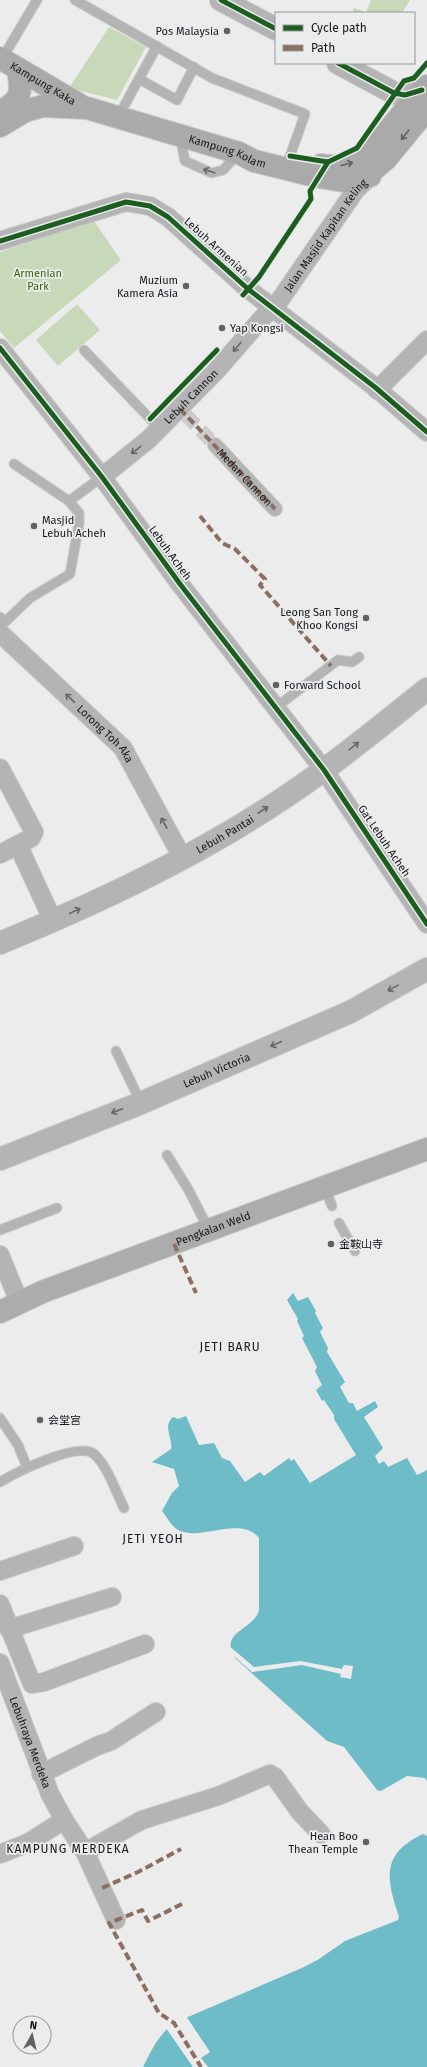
<svg xmlns="http://www.w3.org/2000/svg" width="427" height="2067" viewBox="0 0 427 2067" font-family="'Fira Sans','Noto Sans SC',sans-serif">
<style>
.green{fill:#c8d9b9}
.water{fill:#6fbcc9}
.pier{fill:#ececed}
.lines{fill:none;stroke-linecap:round;stroke-linejoin:round}
.pedestrian-tunnel{stroke:#cccccd;stroke-width:14;stroke-dasharray:14 7;stroke-linecap:butt}
.service-casing{stroke:#cacacb;stroke-width:11}
.pedestrian-casing{stroke:#cacacb;stroke-width:16}
.minor-casing{stroke:#cacacb;stroke-width:20}
.tertiary-casing{stroke:#cacacb;stroke-width:24}
.secondary-casing{stroke:#cacacb;stroke-width:24}
.primary-casing{stroke:#cacacb;stroke-width:24}
.service{stroke:#b5b4b4;stroke-width:9}
.pedestrian{stroke:#b5b4b4;stroke-width:14}
.minor{stroke:#b5b4b4;stroke-width:18}
.tertiary{stroke:#b5b4b4;stroke-width:22}
.secondary{stroke:#aaa;stroke-width:22}
.primary{stroke:#adacac;stroke-width:22}
.quiet{stroke:#8d6e63;stroke-width:4;stroke-dasharray:8 4;stroke-linecap:butt}
.cycleway-casing{stroke:#ebecee;stroke-width:8}
.cycleway{stroke:#1b5e20;stroke-width:5}
.oneway{stroke:#606061}
.oneway2{stroke:#666}
.poi-dot{fill:#626263;stroke:#ebecee;stroke-width:1.5}
.labels{text-anchor:middle;dominant-baseline:central;stroke-width:3.5;stroke-linejoin:round;paint-order:stroke}
.poi-label{font-size:11px;fill:#171718;stroke:#ebecee;text-anchor:start}
.street-label{font-size:11px;fill:#171718;stroke:#ebecee}
.park-label{font-size:11px;fill:#3c6200;stroke:#ebecee}
.neighbourhood-label{font-size:12px;letter-spacing:1px;fill:#171718;stroke:#ebecee}
</style>
<rect width="100%" height="100%" fill="#ececed"/>
<g class="green">
<polygon points="371,0 410,0 402,13 352,13 354,8 366,12"/>
<polygon points="109,27 146,47 117,100 69,88"/>
<polygon points="94,221 121,260 14,348 0,331 0,252"/>
<polygon points="77,304 100,330 58,366 36,340"/>
</g>
<g class="water">
<path d="M 293,1293 L 298,1301 L 308,1297 L 316,1311 L 315,1313 L 323,1328 L 320,1332 L 328,1348 L 327,1352 L 345,1382 L 340,1387 L 349,1403 L 353,1403 L 357,1411 L 375,1401 L 378,1407 L 364,1417 L 383,1448 L 375,1456 L 379,1464 L 384,1461 L 388,1467 L 407,1458 L 417,1475 L 427,1470 L 427,1781 L 425,1778 L 407,1776 L 381,1791 L 377,1790 L 344,1747 L 327,1741 L 235,1658 C 219,1631 252,1631 259,1611 L 259,1538 C 240,1515 201,1542 178,1530 C 171,1526 167,1517 162,1511 L 172,1493 L 179,1486 L 174,1469 L 152,1462 L 171,1449 C 173,1438 162,1426 173,1417 L 178,1419 L 186,1416 L 199,1445 L 214,1443 L 222,1458 L 230,1461 L 245,1482 L 260,1472 L 264,1476 L 289,1458 L 291,1461 L 294,1459 L 310,1483 L 356,1455 L 334,1419 L 334,1415 L 324,1400 L 322,1401 L 316,1390 L 322,1385 L 315,1371 L 317,1367 L 302,1338 L 304,1336 L 297,1321 L 298,1319 L 287,1300 Z"/>
<path d="M 423,1834 L 427,1836 L 427,2067 L 143,2067 C 151,2051 159,2034 174,2023 L 304,1967 L 319,1959 L 345,1941 L 398,1920 L 399,1917 C 386,1878 381,1854 423,1834 Z"/>
</g>
<g class="pier">
<polygon points="228,1645 254,1667 300,1661 342,1669 344,1665 353,1666 351,1679 340,1677 341,1674 302,1665 252,1672 229,1652"/>
<polygon points="186,2016 210,2052 201,2058 208,2067 193,2067 166,2028"/>
</g>
<g class="lines">
<polyline class="pedestrian-tunnel" points="186,415 215,445"/>
<defs>
<g id="service">
<polyline points="75,0 212,78 305,114 289,159"/>
<polyline points="2,59 37,0"/>
<polyline points="139,79 177,100 194,67"/>
<polyline points="118,117 157,46"/>
<polyline points="180,136 185,161 212,173 223,170 238,154"/>
<polyline points="84,350 160,429"/>
<polyline points="69,501 102,477"/>
<polyline points="0,617 5,622 30,598 70,574 79,523 79,513 69,501 14,464"/>
<polyline points="275,708 338,660 352,662 359,657"/>
<polyline points="116,1051 141,1103"/>
<polyline points="167,1155 188,1189 209,1230"/>
<polyline points="325,1188 332,1206"/>
<polyline points="339,1223 355,1251"/>
<polyline points="0,1230 57,1208"/>
<polyline points="0,1418 18,1445 27,1467"/>
<path d="M 0,1482 C 17,1472 78,1441 94,1454 C 107,1465 116,1492 124,1508"/>
</g>
<polyline id="pedestrian" points="215,445 275,509"/>
<g id="minor">
<polyline points="0,241 126,202 150,206 168,217 248,289 376,388 427,432"/>
<polyline points="0,348 102,477 180,584 324,770 427,924"/>
<polyline points="377,390 427,340"/>
<path id="s1" d="M 102,477 L 149,439 L 216,371 L 265,315 L 273,310 L 355,191 L 370,176"/>
<path id="s2" d="M 0,633 L 123,748 L 182,857"/>
<polyline points="0,768 34,832 31,838 0,854"/>
<polyline points="18,845 53,921"/>
<polyline points="0,1255 20,1304"/>
<polyline points="0,1571 74,1546"/>
<polyline points="0,1604 32,1684 44,1682 145,1644"/>
<polyline points="9,1629 112,1597"/>
<path id="s3" d="M 0,1663 L 50,1794 L 64,1820 L 85,1852 L 142,1820 L 218,1796 L 270,1774 L 275,1777 L 300,1812 L 321,1834"/>
<polyline points="41,1774 97,1746 111,1741 156,1712"/>
<polyline points="85,1852 116,1920"/>
<polyline points="0,1854 28,1843 64,1820"/>
</g>
<g id="tertiary">
<polyline points="221,0 276,29"/>
<polyline points="338,63 394,93 405,95 422,90"/>
<path id="s4" d="M 0,943 C 112,897 227,842 325,769 C 359,744 393,716 427,689"/>
<path id="s5" d="M 0,1159 L 141,1103 L 350,1012 L 427,969"/>
</g>
<g id="secondary">
<path id="s6" d="M 0,58 L 80,105"/>
<path d="M 0,112 C 22,99 22,94 18,69"/>
<path id="s7" d="M 0,126 L 25,111 L 43,106 L 87,108 L 239,153 L 254,161 L 319,177 L 344,181 L 370,176 L 372,171 L 386,159 L 427,109"/>
<path d="M 321,165 C 355,171 373,150 392,126 C 402,114 412,102 422,90 L 427,86"/>
</g>
<g id="primary">
<path id="s8" d="M 0,1312 L 42,1292 L 427,1149"/>
</g>
</defs>
<use href="#service" class="service-casing"/>
<use href="#pedestrian" class="pedestrian-casing"/>
<use href="#minor" class="minor-casing"/>
<use href="#tertiary" class="tertiary-casing"/>
<use href="#secondary" class="secondary-casing"/>
<use href="#primary" class="primary-casing"/>
<use href="#service" class="service"/>
<use href="#pedestrian" class="pedestrian"/>
<use href="#minor" class="minor"/>
<use href="#tertiary" class="tertiary"/>
<use href="#secondary" class="secondary"/>
<use href="#primary" class="primary"/>
<g class="quiet">
<path id="s9" d="M 180,409 L 275,509"/>
<polyline points="200,516 222,543 235,549 265,579 260,585 331,666"/>
<polyline points="174,1244 196,1293"/>
<polyline points="102,1888 138,1872 181,1849"/>
<polyline points="182,1904 148,1921 142,1910 109,1923 159,2013 174,2023 201,2067"/>
</g>
<defs>
<g id="cycleway">
<polyline points="221,0 276,29"/>
<polyline points="338,63 394,93 405,95 422,90"/>
<polyline points="290,156 328,162 357,148 404,81 414,78 427,63"/>
<polyline points="0,241 126,202 150,206 168,217 248,289 376,388 427,432"/>
<polyline points="243,295 259,277 311,199 310,191 328,162"/>
<polyline points="0,348 102,477 180,584 324,770 427,924"/>
<polyline points="150,419 217,350"/>
</g>
</defs>
<use href="#cycleway" class="cycleway-casing"/>
<use href="#cycleway" class="cycleway"/>
</g>
<defs><path id="oneway-shaft" d="M-6 0H5M1.5-3L5.5 0L1.5 3" fill="none" stroke-width="1.6" stroke-linecap="round" stroke-linejoin="round"/></defs>
<g class="oneway">
<use href="#oneway-shaft" transform="translate(405 135) rotate(129)"/>
<use href="#oneway-shaft" transform="translate(347 164) rotate(-15)"/>
</g>
<g class="oneway2">
<use href="#oneway-shaft" transform="translate(209 171) rotate(-163)"/>
<use href="#oneway-shaft" transform="translate(237 347) rotate(130)"/>
<use href="#oneway-shaft" transform="translate(136 450) rotate(142)"/>
<use href="#oneway-shaft" transform="translate(70 698) rotate(-137)"/>
<use href="#oneway-shaft" transform="translate(354 746) rotate(-38)"/>
<use href="#oneway-shaft" transform="translate(263 810) rotate(-33)"/>
<use href="#oneway-shaft" transform="translate(164 823) rotate(-119)"/>
<use href="#oneway-shaft" transform="translate(75 911) rotate(-25)"/>
<use href="#oneway-shaft" transform="translate(393 988) rotate(151)"/>
<use href="#oneway-shaft" transform="translate(276 1044) rotate(156)"/>
<use href="#oneway-shaft" transform="translate(117 1111) rotate(159)"/>
</g>
<g class="poi-dot">
<circle cx="227" cy="31" r="4"/>
<circle cx="186" cy="286" r="4"/>
<circle cx="222" cy="328" r="4"/>
<circle cx="34" cy="526" r="4"/>
<circle cx="366" cy="618" r="4"/>
<circle cx="276" cy="685" r="4"/>
<circle cx="331" cy="1244" r="4"/>
<circle cx="40" cy="1420" r="4"/>
<circle cx="366" cy="1842" r="4"/>
</g>
<g class="labels">
<g class="poi-label">
<text x="219" y="31" text-anchor="end">Pos Malaysia</text>
<text x="178" y="280" text-anchor="end">Muzium<tspan x="178" dy="13">Kamera Asia</tspan></text>
<text x="230" y="328">Yap Kongsi</text>
<text x="42" y="520">Masjid<tspan x="42" dy="13">Lebuh Acheh</tspan></text>
<text x="358" y="612" text-anchor="end">Leong San Tong<tspan x="358" dy="13">Khoo Kongsi</tspan></text>
<text x="284" y="685">Forward School</text>
<text x="339" y="1244">金鞍山寺</text>
<text x="48" y="1420">会堂宫</text>
<text x="358" y="1836" text-anchor="end">Hean Boo<tspan x="358" dy="13">Thean Temple</tspan></text>
</g>
<g class="street-label">
<text stroke="none"><textPath href="#s6" startOffset="50">Kampung Kaka</textPath></text>
<text stroke="none"><textPath href="#s7" startOffset="239">Kampung Kolam</textPath></text>
<text stroke="none"><textPath href="#s1" startOffset="331">Jalan Masjid Kapitan Keling</textPath></text>
<text transform="translate(216 247) rotate(42)">Lebuh Armenian</text>
<text stroke="none"><textPath href="#s1" startOffset="120">Lebuh Cannon</textPath></text>
<text stroke="none"><textPath href="#s9" startOffset="94">Medan Cannon</textPath></text>
<text transform="translate(170 553) rotate(54)">Lebuh Acheh</text>
<text stroke="none"><textPath href="#s2" startOffset="146">Lorong Toh Aka</textPath></text>
<text stroke="none"><textPath href="#s4" startOffset="250">Lebuh Pantai</textPath></text>
<text transform="translate(384 841) rotate(56)">Gat Lebuh Acheh</text>
<text stroke="none"><textPath href="#s5" startOffset="234">Lebuh Victoria</textPath></text>
<text stroke="none"><textPath href="#s8" startOffset="229">Pengkalan Weld</textPath></text>
<text stroke="none"><textPath href="#s3" startOffset="85">Lebuhraya Merdeka</textPath></text>
</g>
<g class="park-label">
<text x="38" y="273">Armenian<tspan x="38" dy="13">Park</tspan></text>
</g>
<g class="neighbourhood-label">
<text x="230" y="1347">JETI BARU</text>
<text x="153" y="1539">JETI YEOH</text>
<text x="68" y="1849">KAMPUNG MERDEKA</text>
</g>
</g>
<rect x="275" y="12" width="140" height="52" fill="#ebecee" stroke="#969798"/>
<rect x="283" y="25" width="20" height="6" fill="#1b5e20" stroke="#969798"/>
<text x="311" y="32" font-size="12" fill="#171718">Cycle path</text>
<rect x="283" y="45" width="20" height="6" fill="#8d6e63" stroke="#969798"/>
<text x="311" y="52" font-size="12" fill="#171718">Path</text>
<g transform="translate(32 2035) rotate(8)"><circle r="19" fill="#ebecee" stroke="#969798"/>
<path d="M0-3L7 15L0 10L-7 15Z" fill="#626263"/>
<text y="-6" font-size="11" font-weight="bold" text-anchor="middle" fill="#171718">N</text>
</g>
</svg>
